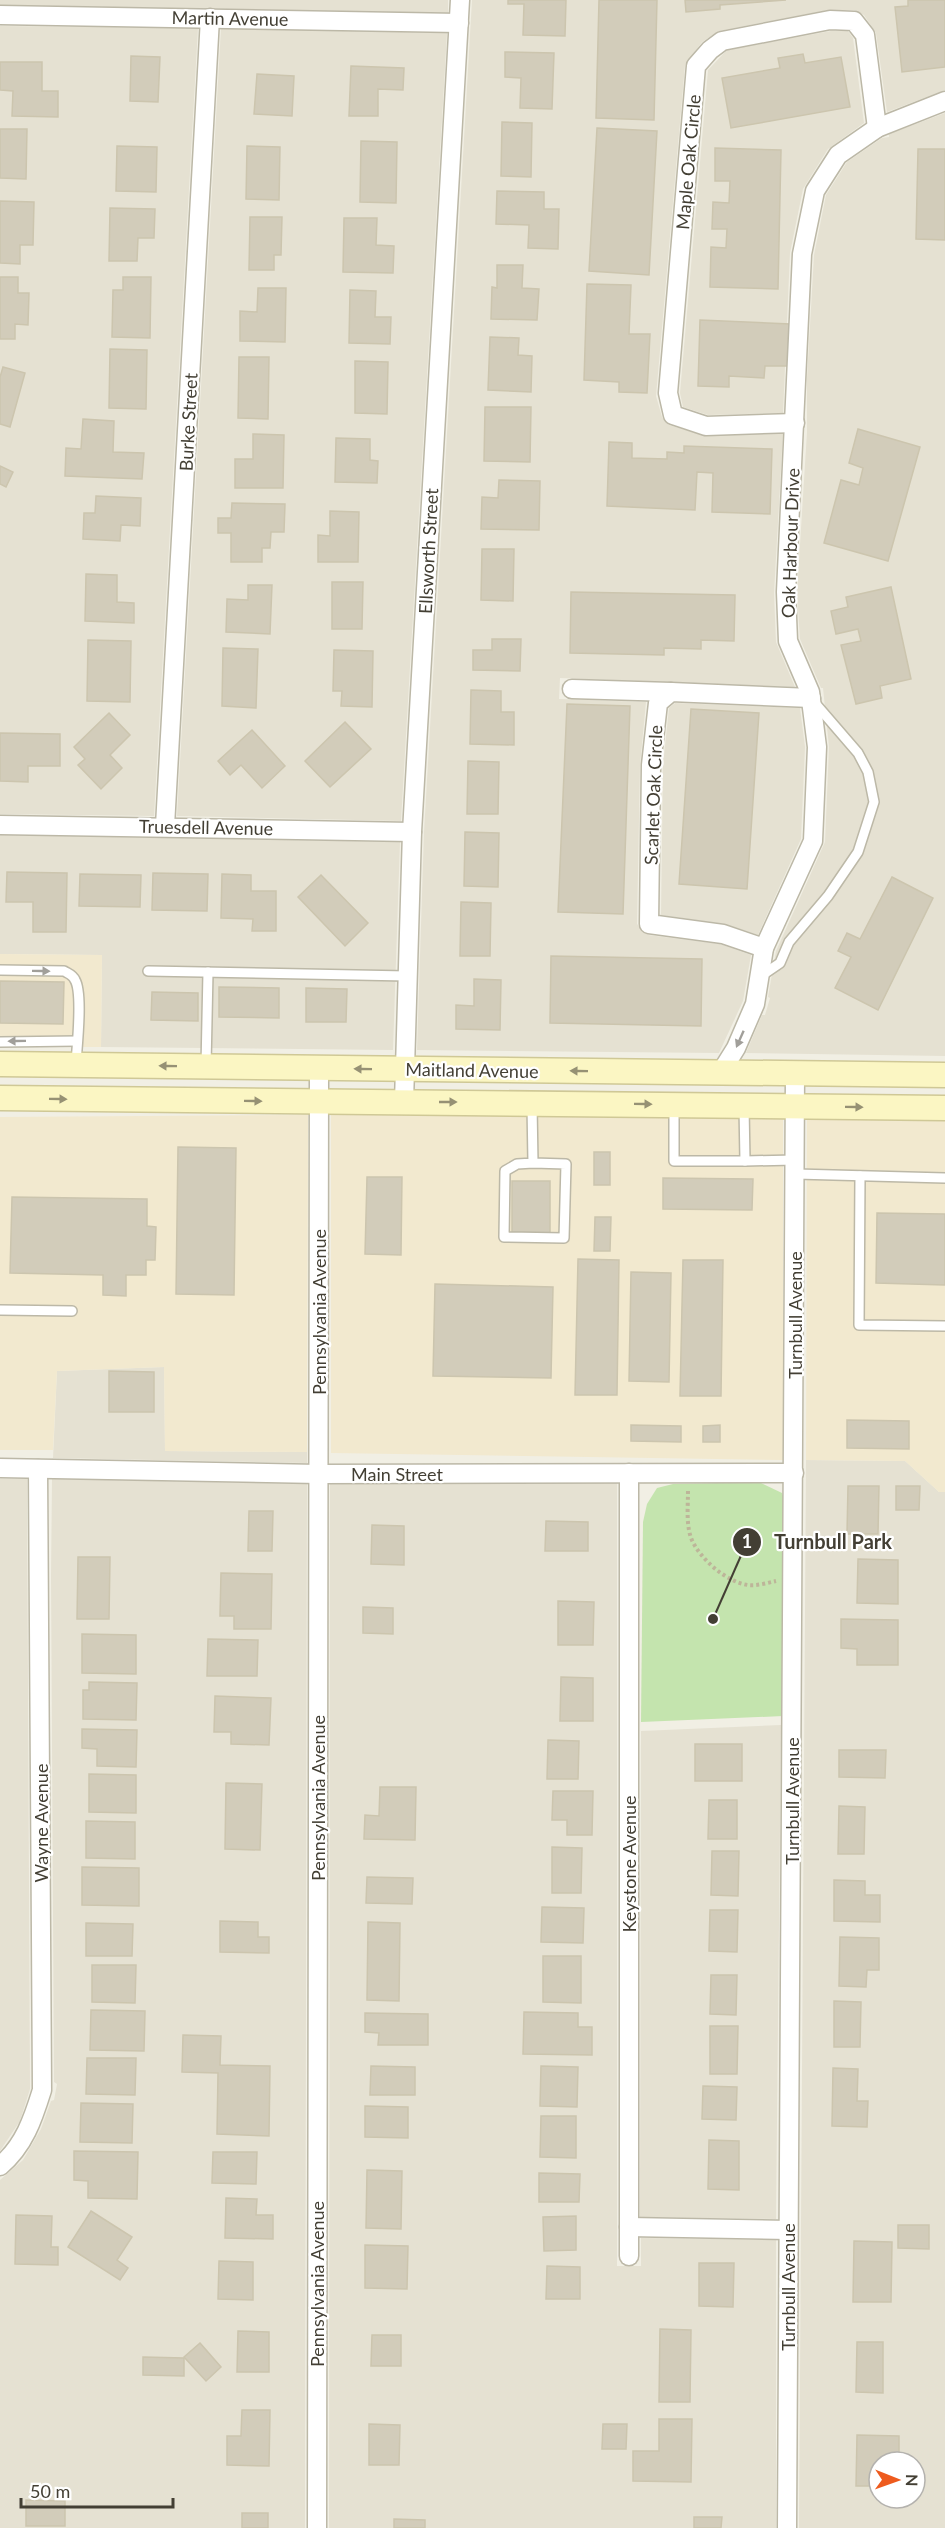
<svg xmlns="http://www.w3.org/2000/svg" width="945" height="2528" viewBox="0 0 945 2528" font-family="Lato,sans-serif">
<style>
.residential{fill:#e5e1d2;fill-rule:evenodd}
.commercial{fill:#f2e9cf}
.green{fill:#c4e4ae}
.building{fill:#d2ccba;stroke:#ccc5ae;stroke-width:1.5}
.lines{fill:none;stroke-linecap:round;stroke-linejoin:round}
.lane-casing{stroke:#bcb8a7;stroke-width:12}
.street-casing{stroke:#bcb8a7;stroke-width:21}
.secondary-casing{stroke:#cfc896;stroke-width:27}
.path{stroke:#bdb599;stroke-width:4;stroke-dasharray:3 3;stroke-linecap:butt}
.lane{stroke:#fff;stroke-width:9}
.street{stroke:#fff;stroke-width:18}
.secondary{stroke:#fbf6c3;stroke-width:24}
.oneway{fill:#a19f9a}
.oneway2{fill:#969174}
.labels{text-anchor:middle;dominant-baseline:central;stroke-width:4.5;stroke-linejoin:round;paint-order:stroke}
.street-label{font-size:18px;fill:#433f34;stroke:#fff}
.leader{fill:none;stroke:#433f34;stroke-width:2}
.callout-dot{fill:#433f34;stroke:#fff;stroke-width:2}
.mark-label{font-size:18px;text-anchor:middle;font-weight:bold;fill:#fff}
.callout-label{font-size:20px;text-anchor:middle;font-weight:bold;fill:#433f34;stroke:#fff;stroke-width:4.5;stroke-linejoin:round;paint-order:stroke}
</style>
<rect width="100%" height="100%" fill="#f1efe4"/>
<g class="residential">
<polygon points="0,0 448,0 448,13 0,5"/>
<polygon points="472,0 945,0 945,90 887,112 876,33 864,15 854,10 828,10 719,31 702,42 685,65 656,396 662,417 669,425 702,435 783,433 774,593 776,642 795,687 560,678 559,699 646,702 640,765 637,924 648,935 720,944 751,955 743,1001 719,1053 417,1050 424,832"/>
<polygon points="0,26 198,28 154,816 0,814"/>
<polygon points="221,28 447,33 401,821 177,816"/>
<polygon points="831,31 848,31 853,38 864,123 828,149 803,189 790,253 783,413 708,415 683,407 680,393 708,70 727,50"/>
<polygon points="945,113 945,1056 746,1053 762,1015 765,1015 770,998 768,997 776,951 825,842 829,747 823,688 821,688 800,639 797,593 807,432 807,379 814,255 826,195 847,162 882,138 889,137 889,134"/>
<polygon points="675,703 800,708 805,747 801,839 758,935 725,924 661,915 663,765 669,708"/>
<polygon points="0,835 400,842 393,1050 101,1047 102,955 0,954"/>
<polygon points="164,1367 165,1451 307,1452 307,1463 53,1458 57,1371"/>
<path d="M 806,1460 L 905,1461 L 939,1492 L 945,1492 L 945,2528 L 799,2528 ZM 879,2462 L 915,2462 L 915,2498 L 879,2498 Z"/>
<polygon points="0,1479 27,1479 30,2089 20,2121 0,2151"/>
<polygon points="52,1479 307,1484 305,2528 0,2528 0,2180 23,2160 41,2129 51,2101 54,2100 57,2084 54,2082 51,1577"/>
<polygon points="617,1483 617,2266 641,2266 641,2238 776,2240 776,2528 329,2528 330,1484"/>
<polygon points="781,1725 776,2219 640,2217 641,1731"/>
</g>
<g class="commercial">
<polygon points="0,954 102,955 101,1047 0,1047"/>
<polygon points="429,1114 783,1119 783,1460 331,1453 331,1115"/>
<polygon points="308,1115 307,1452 165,1451 164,1367 57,1371 53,1450 0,1450 0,1117"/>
<polygon points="807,1119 945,1121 945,1492 939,1492 905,1461 806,1460"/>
</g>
<polygon class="green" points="759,1482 782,1493 786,1506 783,1716 641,1722 643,1522 647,1504 657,1488 673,1484"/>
<g class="building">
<polygon points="508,0 566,0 565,36 523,35 524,4 508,4"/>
<polygon points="599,0 657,0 654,120 596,118"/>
<polygon points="685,0 786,0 720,5 720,9 686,12"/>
<polygon points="908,0 945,0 945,67 902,72 895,7 908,6"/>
<polygon points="505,52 554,53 552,109 520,108 521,78 505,77"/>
<polygon points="803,54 805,63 841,57 850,107 731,128 722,78 780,68 778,58"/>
<polygon points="131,56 160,57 158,102 130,101"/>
<polygon points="0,62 42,62 42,91 58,91 58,117 12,116 13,91 0,90"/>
<polygon points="351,66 404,68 403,90 378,89 378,116 349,116"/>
<polygon points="257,74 294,76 292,116 254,114"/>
<polygon points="502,122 532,123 531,177 501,176"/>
<polygon points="597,128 657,131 649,275 589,271"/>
<polygon points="0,129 27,129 26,179 0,178"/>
<polygon points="361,141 397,142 396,203 360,202"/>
<polygon points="117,146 157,147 156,192 116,191"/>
<polygon points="247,146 280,147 279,200 246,199"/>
<polygon points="715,148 781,150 778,289 710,287 711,247 726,248 727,229 712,229 713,202 729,203 730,181 715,181"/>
<polygon points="918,149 945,149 945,240 916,239"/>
<polygon points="497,191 544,192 544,209 559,209 558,249 528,248 529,225 496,224"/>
<polygon points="0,201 34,202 33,245 20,245 20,264 0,263"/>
<polygon points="110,208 155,209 154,238 138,238 137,261 109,261"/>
<polygon points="250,217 282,217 281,255 274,255 274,270 249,270"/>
<polygon points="344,218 377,218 376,245 394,246 393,273 343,272"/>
<polygon points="497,265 523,265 522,288 539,289 537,320 491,319 492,287 497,288"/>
<polygon points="0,277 18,277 18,293 29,293 28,325 15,324 15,339 0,339"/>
<polygon points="123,277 151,277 150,338 112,337 113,290 123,290"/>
<polygon points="587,284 631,285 629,334 650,334 647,393 619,392 619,382 584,380"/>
<polygon points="258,288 286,288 285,342 240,341 240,311 257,312"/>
<polygon points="350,290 376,291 375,317 391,317 390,344 349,343"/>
<polygon points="700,320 790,324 789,366 765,366 764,378 729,376 729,387 698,386"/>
<polygon points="490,337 519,338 518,355 532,356 531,392 488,390"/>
<polygon points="110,349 147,350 146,409 109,408"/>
<polygon points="239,357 269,357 268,419 238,418"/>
<polygon points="355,361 388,362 387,414 355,413"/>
<polygon points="3,367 25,373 10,427 0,424 0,377"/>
<polygon points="485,407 531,407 530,462 484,461"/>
<polygon points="83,419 114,421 113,452 144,453 142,479 65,476 66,448 81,449"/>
<polygon points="858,429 920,447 888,561 824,543 841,480 859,485 863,468 849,463"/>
<polygon points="253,434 284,435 283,488 235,488 235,459 253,459"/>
<polygon points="336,438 370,439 370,460 378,461 377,483 335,482"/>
<polygon points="609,442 632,443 632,458 667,459 667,452 684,453 684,446 772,449 770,514 712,512 713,473 697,472 695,510 607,506"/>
<polygon points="0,466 13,472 6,487 0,484"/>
<polygon points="499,480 540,481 539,530 481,529 482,497 498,498"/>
<polygon points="96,496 141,498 140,526 121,525 120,541 83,539 84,513 95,513"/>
<polygon points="232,503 285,504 284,532 271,532 270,548 262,548 262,562 231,562 231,533 218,533 218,518 231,518"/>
<polygon points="330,511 359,512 358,562 318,562 318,535 330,536"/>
<polygon points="482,549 514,549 513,601 481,600"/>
<polygon points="86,574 117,575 117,602 134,603 134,623 85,621"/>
<polygon points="332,582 363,582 362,629 332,629"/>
<polygon points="248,585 272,585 270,634 226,632 227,599 248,600"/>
<polygon points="891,587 911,679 880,686 882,698 856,704 841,645 861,641 858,629 836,634 831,611 848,607 846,597"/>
<polygon points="571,592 735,595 734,641 701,640 701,649 664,648 664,655 570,653"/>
<polygon points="492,639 521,639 520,671 473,670 473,650 492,650"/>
<polygon points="88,640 131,641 130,702 87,701"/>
<polygon points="223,648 258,649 256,708 222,706"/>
<polygon points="334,650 373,651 372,707 341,706 342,691 333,691"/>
<polygon points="471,690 501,691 501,712 514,712 514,745 470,744"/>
<polygon points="567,704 630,706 623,914 558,912"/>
<polygon points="691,709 759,713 747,889 679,884"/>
<polygon points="109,713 130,735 110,755 122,768 101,789 78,765 85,759 74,747"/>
<polygon points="345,722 371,749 330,787 305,761"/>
<polygon points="252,730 285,766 262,788 241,765 230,775 218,761"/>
<polygon points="0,733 60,734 60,766 28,766 28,782 0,781"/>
<polygon points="468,761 499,762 498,814 467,814"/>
<polygon points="465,832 499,833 498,887 464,886"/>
<polygon points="7,872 67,873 66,932 33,932 33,902 6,902"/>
<polygon points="153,873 208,874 207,911 152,910"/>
<polygon points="80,874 141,875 140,907 79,906"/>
<polygon points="222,874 251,875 251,891 276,891 276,931 252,931 253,919 221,918"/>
<polygon points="321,875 368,923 345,946 298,897"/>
<polygon points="892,877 933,898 878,1010 835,988 851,957 838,951 847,933 860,939"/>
<polygon points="461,902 491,903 490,956 460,956"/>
<polygon points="551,956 702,959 701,1026 550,1023"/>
<polygon points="474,979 501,980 500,1030 456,1029 456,1005 474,1006"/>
<polygon points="0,981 64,982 63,1024 0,1023"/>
<polygon points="219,987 279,988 279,1018 219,1017"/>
<polygon points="306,988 347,989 346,1022 306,1022"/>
<polygon points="152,992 198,993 198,1021 151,1020"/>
<polygon points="178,1147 236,1148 234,1295 176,1294"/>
<rect x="594" y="1152" width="16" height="33"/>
<polygon points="367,1177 402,1177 401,1255 365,1254"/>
<polygon points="663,1178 753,1179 752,1210 663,1209"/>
<polygon points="512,1181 550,1181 550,1233 512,1232"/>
<polygon points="12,1197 147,1199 147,1226 156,1227 155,1260 146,1260 146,1275 126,1275 126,1296 103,1295 103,1275 10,1273"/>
<polygon points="877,1213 945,1214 945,1285 876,1283"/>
<polygon points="595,1217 611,1217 610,1251 594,1251"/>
<polygon points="578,1259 619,1260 617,1395 575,1395"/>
<polygon points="683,1260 723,1260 721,1396 680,1396"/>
<polygon points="631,1272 671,1273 669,1382 629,1381"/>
<polygon points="435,1284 553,1287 551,1378 433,1376"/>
<polygon points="109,1371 154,1372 154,1412 109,1412"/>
<polygon points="847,1420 909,1421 909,1449 847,1448"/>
<polygon points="631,1425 681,1426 681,1442 631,1441"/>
<polygon points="720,1425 720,1442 703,1442 703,1426"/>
<polygon points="848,1486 879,1486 878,1534 847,1534"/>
<polygon points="896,1486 920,1486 919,1510 896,1510"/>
<polygon points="249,1511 273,1511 272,1551 248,1551"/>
<polygon points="546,1521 588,1522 588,1551 545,1551"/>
<polygon points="372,1525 404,1526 404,1565 371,1564"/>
<polygon points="78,1557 110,1557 109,1619 77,1619"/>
<polygon points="858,1559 898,1560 898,1604 857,1603"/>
<polygon points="221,1573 272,1574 271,1629 234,1629 234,1616 220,1616"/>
<polygon points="558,1601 594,1602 593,1645 558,1645"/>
<polygon points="363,1607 393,1608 393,1634 363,1633"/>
<polygon points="841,1619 898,1620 898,1665 857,1665 857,1649 841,1648"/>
<polygon points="82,1634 136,1635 136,1674 82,1673"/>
<polygon points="208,1639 258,1640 257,1676 207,1676"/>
<polygon points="561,1677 593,1678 593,1721 560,1721"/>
<polygon points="89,1682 137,1683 136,1720 83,1719 83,1690 89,1690"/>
<polygon points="215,1696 271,1698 269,1745 231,1744 231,1732 214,1732"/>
<polygon points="82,1729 137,1730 136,1767 97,1766 97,1749 82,1748"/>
<polygon points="548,1740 579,1741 578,1779 547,1779"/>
<rect x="695" y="1744" width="47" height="37"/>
<polygon points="839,1750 886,1750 885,1778 839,1777"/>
<polygon points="89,1774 136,1775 136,1813 89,1812"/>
<polygon points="226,1783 262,1784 260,1850 225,1849"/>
<polygon points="380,1787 416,1787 415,1840 364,1839 365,1815 379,1816"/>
<polygon points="553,1791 593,1791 592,1835 567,1835 567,1820 552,1820"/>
<polygon points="709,1800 737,1800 737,1839 708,1839"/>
<polygon points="839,1806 865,1807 864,1854 838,1854"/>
<polygon points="86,1821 135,1822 135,1859 86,1858"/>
<polygon points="552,1847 582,1848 581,1893 552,1893"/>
<polygon points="712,1851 739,1851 738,1896 711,1895"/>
<polygon points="82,1867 139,1868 139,1906 82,1905"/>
<polygon points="367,1877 413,1878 412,1904 366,1903"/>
<polygon points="834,1880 865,1881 865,1895 880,1895 880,1922 834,1921"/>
<polygon points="542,1907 584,1908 583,1943 541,1942"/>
<polygon points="710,1910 738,1910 737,1952 709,1951"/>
<polygon points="220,1921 258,1922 258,1937 269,1937 269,1953 220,1952"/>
<polygon points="368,1922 400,1923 399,2001 367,2000"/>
<polygon points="86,1923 133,1924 132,1956 86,1956"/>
<polygon points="840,1937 879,1938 879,1970 867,1970 866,1987 839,1986"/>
<polygon points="543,1956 581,1956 581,2003 543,2002"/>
<polygon points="92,1965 136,1965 135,2003 92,2002"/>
<polygon points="711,1975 737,1975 736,2015 710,2014"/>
<polygon points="834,2001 861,2002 860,2047 834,2047"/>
<polygon points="91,2010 145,2011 144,2051 90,2050"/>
<polygon points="524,2012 578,2013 578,2027 592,2027 592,2055 523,2054"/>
<polygon points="365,2013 428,2014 428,2045 378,2045 379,2033 365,2032"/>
<polygon points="710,2026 738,2026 737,2074 710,2074"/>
<polygon points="183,2035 221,2036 220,2065 270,2066 269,2136 217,2134 218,2073 182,2072"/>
<polygon points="87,2058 136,2058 135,2095 86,2094"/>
<polygon points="371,2066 415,2067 415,2095 370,2095"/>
<polygon points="541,2066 578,2067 577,2107 540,2106"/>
<polygon points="833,2068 858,2069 857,2101 868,2101 867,2127 832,2126"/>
<polygon points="703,2086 737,2087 736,2120 702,2119"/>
<polygon points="81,2103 133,2104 132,2143 80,2142"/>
<polygon points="365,2106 408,2107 408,2138 365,2137"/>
<polygon points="541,2116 576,2116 576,2158 540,2157"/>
<polygon points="709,2140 739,2141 739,2190 708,2189"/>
<polygon points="74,2151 138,2152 137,2199 88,2198 88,2181 74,2180"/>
<polygon points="213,2152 257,2152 256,2184 212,2183"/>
<polygon points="367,2170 402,2171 401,2229 366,2228"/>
<polygon points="539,2173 580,2174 579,2202 539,2202"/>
<polygon points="226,2198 257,2199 256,2215 273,2215 273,2239 225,2238"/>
<polygon points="91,2211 132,2237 117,2260 128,2268 120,2280 68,2247"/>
<polygon points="16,2215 52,2216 51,2247 58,2247 58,2265 15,2264"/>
<polygon points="576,2216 576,2250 544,2251 543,2217"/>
<polygon points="898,2225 929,2225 929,2249 898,2248"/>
<polygon points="854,2241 892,2242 891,2302 853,2302"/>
<polygon points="365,2245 408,2246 407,2289 365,2288"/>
<polygon points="219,2261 253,2262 253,2300 218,2299"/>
<polygon points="699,2263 734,2263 733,2307 699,2306"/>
<polygon points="547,2266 580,2267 580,2299 546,2299"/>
<polygon points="660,2329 691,2330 690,2402 659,2402"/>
<polygon points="238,2331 269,2332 269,2372 237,2372"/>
<polygon points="372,2335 401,2335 401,2366 371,2366"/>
<polygon points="857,2342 883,2342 883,2393 856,2392"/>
<polygon points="200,2343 221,2367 206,2381 184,2357"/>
<polygon points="143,2357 184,2358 184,2376 143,2375"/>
<polygon points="242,2410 270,2410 269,2466 227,2465 227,2436 241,2436"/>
<polygon points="659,2419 692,2419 691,2482 633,2481 633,2451 659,2451"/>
<polygon points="369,2424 400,2425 399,2465 369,2465"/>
<polygon points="603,2424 627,2424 626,2449 602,2449"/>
<polygon points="857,2435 899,2436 899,2462 879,2462 879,2486 856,2486"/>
<polygon points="26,2500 65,2501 65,2526 26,2526"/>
<rect x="242" y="2513" width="26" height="15"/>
<polygon points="694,2517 722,2517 721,2528 694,2528"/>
<polygon points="394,2519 425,2520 425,2528 394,2528"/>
</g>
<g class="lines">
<defs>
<g id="lane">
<path d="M 0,970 L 64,971 C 69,974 73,975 75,980 C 83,993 77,1046 76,1063"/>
<polyline points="148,971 407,976"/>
<polyline points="761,976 780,963 789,942 828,896 858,852 874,802 868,772 858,753 814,702"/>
<polyline points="0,1042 77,1041"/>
<polyline points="206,1066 208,972"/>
<polyline points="532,1105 533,1163 517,1164 505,1171 504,1237 564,1238 566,1164 533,1163"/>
<polyline points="674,1107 674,1161 745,1161 744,1107"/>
<polyline points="745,1161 795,1160"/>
<polyline points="796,1174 945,1178"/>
<polyline points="860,1176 859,1325 945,1326"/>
<polyline points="0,1310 72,1311"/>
</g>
<g id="street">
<polyline points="0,15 459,23"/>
<polyline points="795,423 706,426 673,415 668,393 696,66 710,50 722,41 830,20 854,21 865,35 877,128"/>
<polyline points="572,689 671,692"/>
<polyline points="0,825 412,832"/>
<polyline points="165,826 210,18"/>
<polyline points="764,948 723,934 649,924 651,765 658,703 671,692 811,698"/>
<polyline points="721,1072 736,1048 755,1004 764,948 813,841 817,747 810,692 788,641 786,592 802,254 815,191 838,155 877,128 945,101"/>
<polyline points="404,1102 412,832 460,0"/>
<polyline points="0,1468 319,1474 794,1473"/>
<polyline points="629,1473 629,2256"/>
<path d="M 0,2166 C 24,2146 33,2119 42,2090 L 38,1469"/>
<polyline points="629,2227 788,2230"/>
<polyline points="317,2528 319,1068"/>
<polyline points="787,2528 795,1074"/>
</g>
<g id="secondary">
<polyline points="0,1064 945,1075"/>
<polyline points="0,1098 945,1108"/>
</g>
</defs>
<use href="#lane" class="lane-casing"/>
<use href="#street" class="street-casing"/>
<use href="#secondary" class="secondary-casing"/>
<path class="path" d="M 688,1491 C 688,1506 686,1523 691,1538 C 699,1558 726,1582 748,1585 C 757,1586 767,1583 776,1581"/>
<use href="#lane" class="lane"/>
<use href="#street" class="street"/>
<use href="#secondary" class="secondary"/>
</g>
<defs><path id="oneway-solid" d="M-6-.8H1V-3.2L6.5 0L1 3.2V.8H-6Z" transform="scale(1.5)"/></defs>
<g class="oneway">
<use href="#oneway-solid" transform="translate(41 971) rotate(1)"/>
<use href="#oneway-solid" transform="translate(740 1039) rotate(114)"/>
<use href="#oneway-solid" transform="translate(17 1041) rotate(179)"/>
</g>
<g class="oneway2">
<use href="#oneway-solid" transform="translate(168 1066) rotate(-179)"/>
<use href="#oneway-solid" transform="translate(363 1069) rotate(-179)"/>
<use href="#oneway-solid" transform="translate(579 1071) rotate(-179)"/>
<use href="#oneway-solid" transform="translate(58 1099) rotate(1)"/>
<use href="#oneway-solid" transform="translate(253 1101) rotate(1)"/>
<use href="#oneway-solid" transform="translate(448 1102)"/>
<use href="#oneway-solid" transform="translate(643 1104) rotate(1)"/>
<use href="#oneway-solid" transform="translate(854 1107) rotate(1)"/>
</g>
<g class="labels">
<g class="street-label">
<text transform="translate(230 18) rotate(1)">Martin Avenue</text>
<text transform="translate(688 162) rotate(-85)">Maple Oak Circle</text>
<text transform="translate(188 422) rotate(-87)">Burke Street</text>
<text transform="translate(790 543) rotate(-88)">Oak Harbour Drive</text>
<text transform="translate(428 551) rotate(-87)">Ellsworth Street</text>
<text transform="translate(653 795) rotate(-88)">Scarlet Oak Circle</text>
<text transform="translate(206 827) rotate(1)">Truesdell Avenue</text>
<text transform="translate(472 1070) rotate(1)">Maitland Avenue</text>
<text transform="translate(319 1312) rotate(-90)">Pennsylvania Avenue</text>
<text transform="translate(795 1315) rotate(-90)">Turnbull Avenue</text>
<text x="397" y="1474">Main Street</text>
<text transform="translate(318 1798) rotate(-90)">Pennsylvania Avenue</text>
<text transform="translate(792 1801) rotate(-90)">Turnbull Avenue</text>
<text transform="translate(41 1823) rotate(-90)">Wayne Avenue</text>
<text transform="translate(629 1864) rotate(-90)">Keystone Avenue</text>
<text transform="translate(317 2284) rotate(-90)">Pennsylvania Avenue</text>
<text transform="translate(788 2287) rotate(-90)">Turnbull Avenue</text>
</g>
</g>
<path class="leader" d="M713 1619L747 1542"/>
<g class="callout-dot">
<circle cx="713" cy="1619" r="6"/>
<circle cx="747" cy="1542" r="15"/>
</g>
<g class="mark-label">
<text x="747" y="1548">1</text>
</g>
<g class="callout-label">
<text x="833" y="1549">Turnbull Park</text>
</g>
<g transform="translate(897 2480) rotate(91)"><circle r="28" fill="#ffffff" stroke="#b4b2ae" stroke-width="1.5"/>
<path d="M0-4.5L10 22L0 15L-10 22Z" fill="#ee5b1e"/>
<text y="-9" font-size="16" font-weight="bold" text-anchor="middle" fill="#433f34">N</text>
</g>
<path d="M21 2498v9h152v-9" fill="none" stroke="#433f34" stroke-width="3"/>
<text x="30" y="2498" font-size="18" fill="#433f34" stroke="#ffffff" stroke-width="4.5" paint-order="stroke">50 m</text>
</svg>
